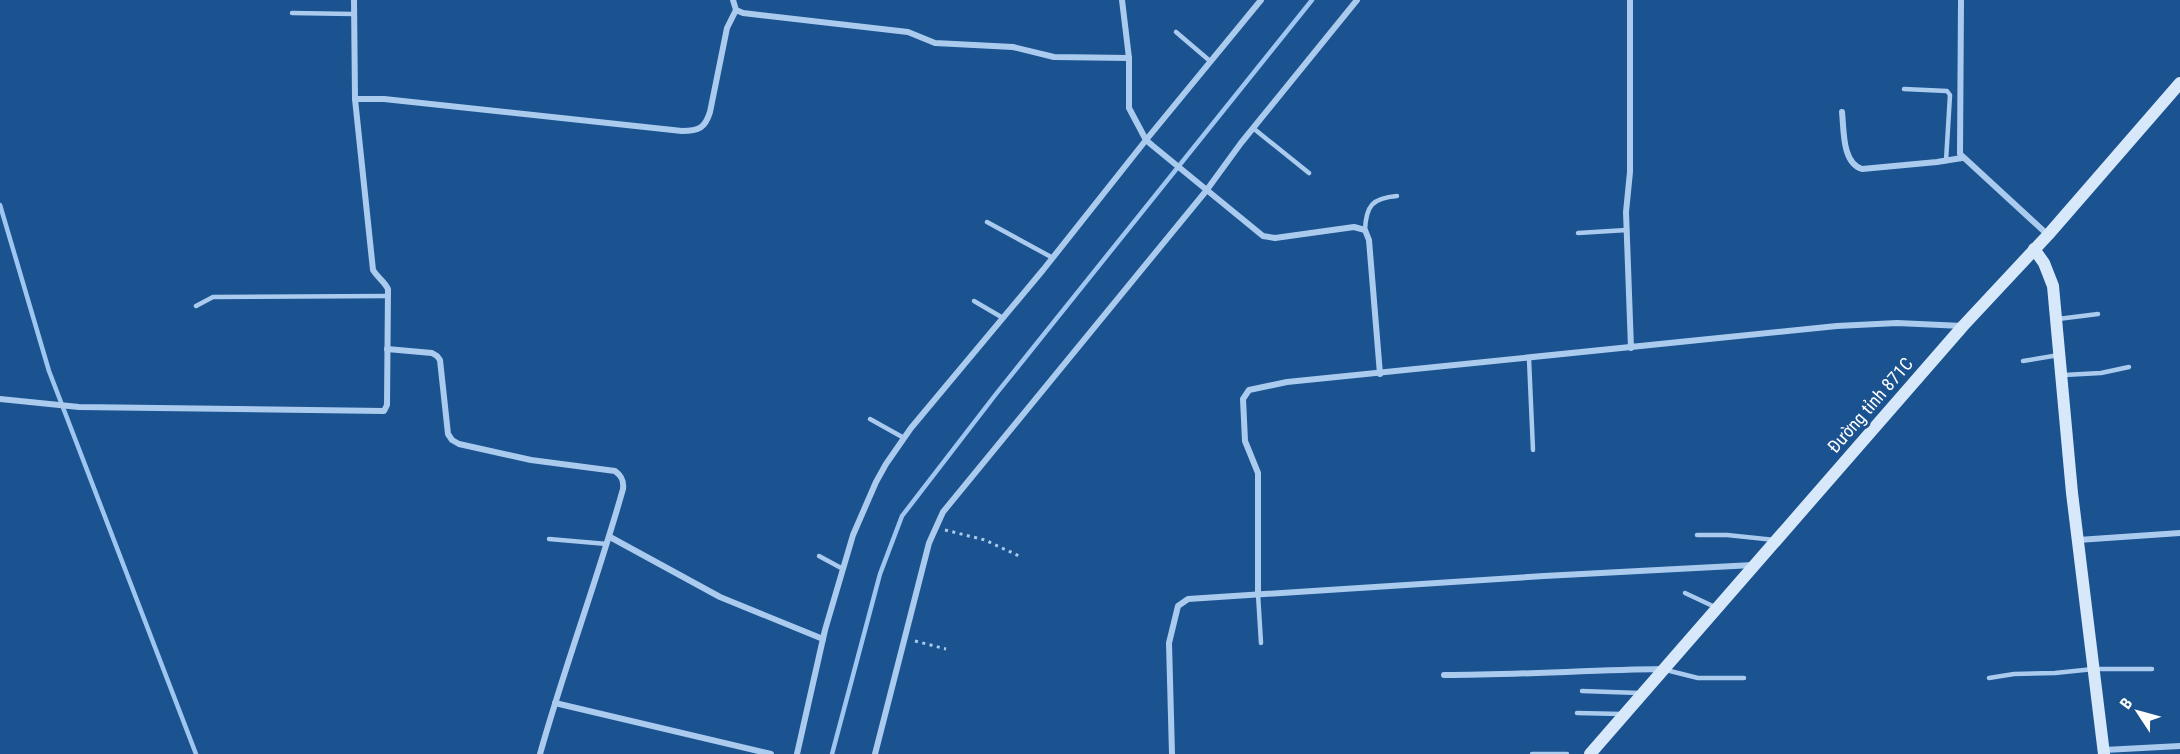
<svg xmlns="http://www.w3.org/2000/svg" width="2180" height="754" viewBox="0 0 2180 754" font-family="'Roboto Condensed',sans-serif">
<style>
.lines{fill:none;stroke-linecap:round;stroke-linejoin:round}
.stream{stroke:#9ec6f0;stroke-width:4.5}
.path{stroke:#aacbee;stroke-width:3;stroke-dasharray:3 4.5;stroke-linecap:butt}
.lane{stroke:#aacbee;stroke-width:4.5}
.street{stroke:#aacbee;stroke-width:6}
.secondary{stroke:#d7e8fa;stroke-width:12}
.labels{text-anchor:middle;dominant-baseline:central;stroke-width:6;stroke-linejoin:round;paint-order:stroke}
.street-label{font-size:18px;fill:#fff;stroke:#1b5290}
</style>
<rect width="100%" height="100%" fill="#1b5290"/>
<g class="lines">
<g class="stream">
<polyline points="0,205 49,371 196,754"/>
<polyline points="832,754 880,574 902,516 996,394 1312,0"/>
</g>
<g class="path">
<polyline points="945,530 985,540 1019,556"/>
<polyline points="915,641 946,649"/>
</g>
<g class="lane">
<polyline points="292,13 354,14"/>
<polyline points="1176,32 1210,61"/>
<polyline points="1904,89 1947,91 1950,95 1946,161"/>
<polyline points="1253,128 1309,173"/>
<polyline points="987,222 1053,258"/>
<path d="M 1365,230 C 1366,206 1372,198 1397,196"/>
<polyline points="1578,233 1627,230"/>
<polyline points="974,301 1003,318"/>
<polyline points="196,306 213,297 388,296"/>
<polyline points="2058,319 2098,314"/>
<polyline points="1529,359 1533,450"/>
<polyline points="2023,361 2059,355"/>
<polyline points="2064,375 2101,373 2129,367"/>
<polyline points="870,419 904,438"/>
<polyline points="1697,535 1727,535 1775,540"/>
<polyline points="549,539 607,544"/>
<polyline points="819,556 843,569"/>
<polyline points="1685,593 1717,608"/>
<polyline points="1258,594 1261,643"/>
<polyline points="1666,670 1698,678 1744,678"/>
<polyline points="1989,678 2014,674 2055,673 2094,669 2152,669"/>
<polyline points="1582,691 1639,693"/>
<polyline points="1577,713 1622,714"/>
<polyline points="1532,754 1567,754"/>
</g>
<g class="street">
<polyline points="733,0 736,10 743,13 908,32 935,43 1013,47 1054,57 1129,58"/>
<polyline points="1122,0 1129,58 1129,108 1146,140 1153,146 1263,236 1275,238 1354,227 1365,230 1369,240 1380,374"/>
<polyline points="1630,0 1630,172 1626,212 1631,348"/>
<polyline points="1961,0 1960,154 2048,235"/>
<path d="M 355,99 L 384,99 L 682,131 C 699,131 705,128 710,112 L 727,28 L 736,10"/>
<path d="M 1842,112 C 1844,130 1842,163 1862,169 L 1937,162 L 1962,158"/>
<path d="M 387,349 L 432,353 L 437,356 L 440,360 L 448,434 L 452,440 L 459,444 L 531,460 L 615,471 C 622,476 624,481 623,489 C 598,578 565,665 540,754"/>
<path d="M 0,399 L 79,407 L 384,411 L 387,405 L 388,289 C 384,281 378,278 373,270 L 355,99 L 354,0"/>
<polyline points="610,537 720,597 823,639"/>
<polyline points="2078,540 2180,533"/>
<polyline points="1258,594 1258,473 1245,441 1243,399 1249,390 1287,382 1837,326 1897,323 1963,326"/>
<path d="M 1444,675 C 1517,675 1590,670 1662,669"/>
<polyline points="555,703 771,754"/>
<polyline points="2104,750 2180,746"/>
<polyline points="797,754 825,630 853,535 876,482 886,464 911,428 1043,270 1146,140 1261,0"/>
<polyline points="875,754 929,543 943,512 1206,191 1241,143 1357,0"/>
<polyline points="1172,754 1169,643 1178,606 1188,599 1544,576 1753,565"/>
</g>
<g class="secondary">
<polyline points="2034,249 2044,263 2053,286 2072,493 2104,754"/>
<polyline points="1590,754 1963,326 2048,235 2180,83"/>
</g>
</g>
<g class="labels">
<g class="street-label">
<text transform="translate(1870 405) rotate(-49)">Đường tỉnh 871C</text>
</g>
</g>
<g transform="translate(2138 712) rotate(306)" stroke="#1b5290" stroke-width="4.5" paint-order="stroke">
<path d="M0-4.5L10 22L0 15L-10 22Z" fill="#ffffff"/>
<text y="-9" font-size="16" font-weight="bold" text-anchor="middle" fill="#ffffff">B</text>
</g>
</svg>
